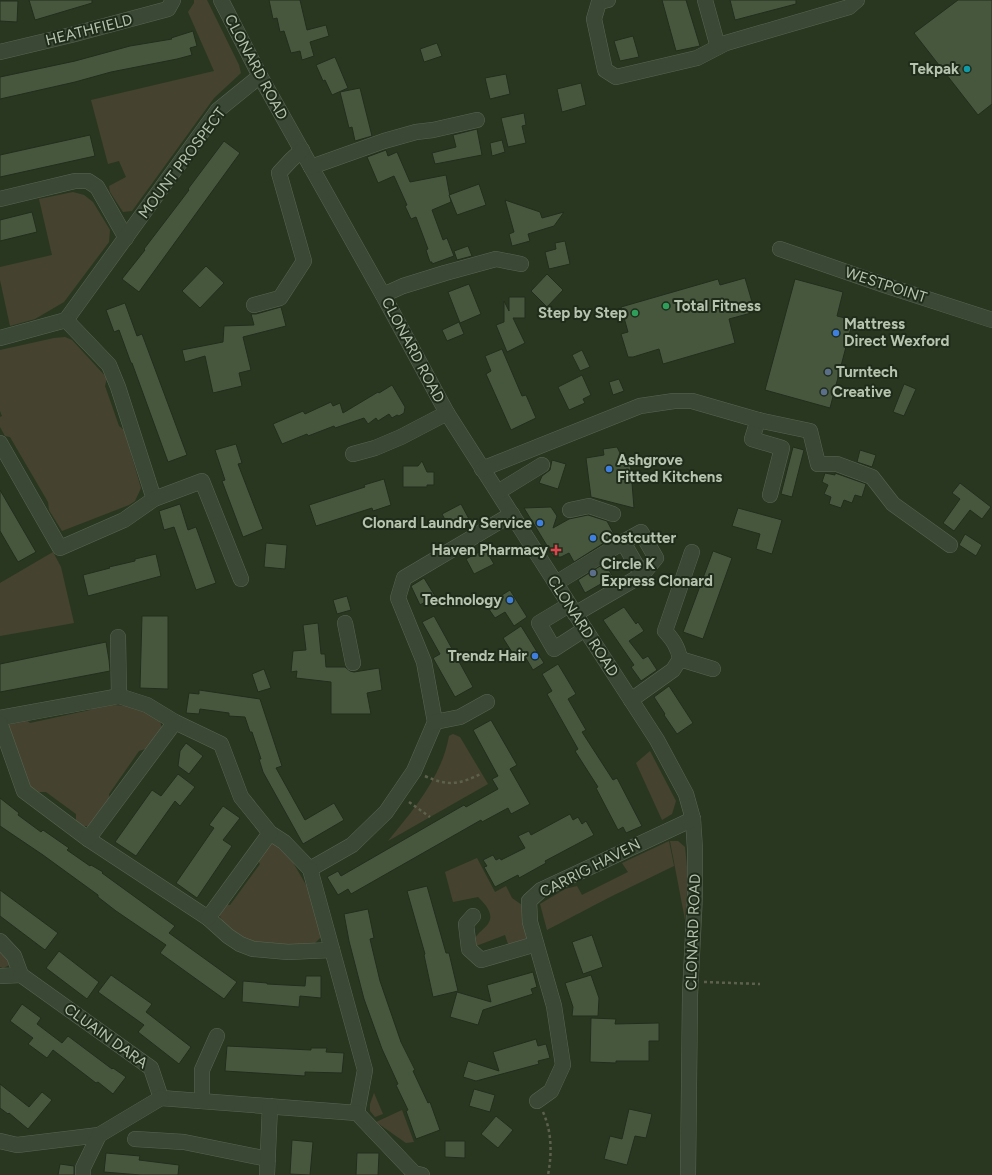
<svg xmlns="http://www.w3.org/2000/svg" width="992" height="1175" viewBox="0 0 992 1175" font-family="Figtree,sans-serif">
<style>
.green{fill:#45432f}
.building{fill:#47573e;stroke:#222e1c}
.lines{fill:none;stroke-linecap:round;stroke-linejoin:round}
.minor-casing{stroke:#596552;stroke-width:16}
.path{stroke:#5d614c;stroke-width:2.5;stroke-dasharray:3 3;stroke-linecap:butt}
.minor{stroke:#3b4835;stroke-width:15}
.culture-dot{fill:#0f9aa8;stroke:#202c1a;stroke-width:1.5}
.leisure-dot{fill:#2e9e5b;stroke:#202c1a;stroke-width:1.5}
.shop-dot{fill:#3f7fe0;stroke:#202c1a;stroke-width:1.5}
.service-dot{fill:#5c6f8a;stroke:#202c1a;stroke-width:1.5}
.health-dot{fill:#e0444e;stroke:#202c1a;stroke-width:1.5}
.labels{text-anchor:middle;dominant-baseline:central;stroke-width:4;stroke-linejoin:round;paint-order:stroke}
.street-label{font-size:15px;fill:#b6c4af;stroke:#202c1a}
.poi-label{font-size:15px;font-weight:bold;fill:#b6c4af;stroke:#202c1a;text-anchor:start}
</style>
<rect width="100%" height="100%" fill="#293721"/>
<g class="green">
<polygon points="194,0 207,0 239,65 241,73 214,98 132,211 123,212 110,192 109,186 126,177 119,161 108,164 91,100 214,71 188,12 194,3"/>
<polygon points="73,192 84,195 93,202 110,230 109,242 64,302 35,319 10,326 0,280 0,267 52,255 39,199"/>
<polygon points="65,337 72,340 107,378 105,386 119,426 124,430 141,488 135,501 129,505 62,531 49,510 48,502 10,437 5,436 0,427 0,417 2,416 0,411 0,350 54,338"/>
<polygon points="53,552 61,567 74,623 0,636 0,583"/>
<polygon points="97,704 130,706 159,718 162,728 148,748 139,751 109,794 110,801 93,826 83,826 76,820 76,814 46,792 39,792 29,786 6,728 8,722 24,718 30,723 90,710"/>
<path d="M 453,734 L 460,737 L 488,784 L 388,841 C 413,810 442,777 449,736 Z"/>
<polygon points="650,751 676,801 672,814 662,820 636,763"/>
<polygon points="669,841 674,866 610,897 547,930 540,904 565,889 577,886 582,895 628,872 622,863"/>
<polygon points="670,841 678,841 685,847 688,877 685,920"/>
<polygon points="270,843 277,843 291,859 309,890 322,936 313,945 252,944 224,924 219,915 224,904 230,905 260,864 257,859"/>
<path d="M 477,858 L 495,892 L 506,886 L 512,898 L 522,905 L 527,926 L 527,938 L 520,943 L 509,947 L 505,935 L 476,946 L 475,938 C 479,932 484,929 488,924 C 495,914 485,904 478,897 L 453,902 L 445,872 Z"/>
<polygon points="0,948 3,950 10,965 3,968 0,967"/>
<polygon points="374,1093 383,1114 375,1117 370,1111 370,1104"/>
<polygon points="402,1110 414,1142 406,1143 376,1122"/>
</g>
<g class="building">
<polygon points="29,0 92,0 92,3 35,20"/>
<polygon points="269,0 300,0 307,30 326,25 329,36 310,42 314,56 302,60 300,51 291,53 284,31 280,32 277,18 273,19"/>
<polygon points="662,0 686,0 700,46 676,51"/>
<polygon points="730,0 796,0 796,4 735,20"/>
<polygon points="958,0 992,0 992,104 978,115 914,33"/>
<polygon points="0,1 18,1 17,22 0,21"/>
<polygon points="193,31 197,46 190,48 192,55 177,59 111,72 75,82 0,99 0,77 75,61 130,46 172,39 171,38"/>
<polygon points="633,36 639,57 620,61 614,41"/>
<polygon points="437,43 442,56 424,62 420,49"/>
<polygon points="335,57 348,88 332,95 325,80 323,81 316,65"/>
<polygon points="506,74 510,94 490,99 485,78"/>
<polygon points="581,83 586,105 562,112 557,89"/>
<polygon points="360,88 372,136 355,141 352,127 349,128 340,92"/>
<polygon points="524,113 526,125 522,126 526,143 508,147 501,118"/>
<polygon points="477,129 482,155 435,164 432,153 456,147 453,135"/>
<polygon points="90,135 95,156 0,177 0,155"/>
<polygon points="502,140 505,152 492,156 490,143"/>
<polygon points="224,141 240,153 139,292 122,279 145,250 144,249 189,190 188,189"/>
<polygon points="386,150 388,156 397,152 410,182 446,175 451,202 432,210 443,240 447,238 454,256 432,264 432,262 430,262 426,250 428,249 416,217 411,219 405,206 407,205 394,176 378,183 367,157"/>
<polygon points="479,184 486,205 457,215 449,195"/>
<polygon points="505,200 540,212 542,218 564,212 554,226 528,234 530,241 512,246 509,234 514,232"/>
<polygon points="32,212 37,232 0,241 0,220"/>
<polygon points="565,241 570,264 549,269 545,252 556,249 555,243"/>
<polygon points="468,246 472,256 457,260 454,251"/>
<polygon points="206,266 224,283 200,308 182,291"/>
<polygon points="547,274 563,290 547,307 531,291"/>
<polygon points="745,278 755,312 729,319 735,343 663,364 659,349 633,357 628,357 621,334 628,332 621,307 718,279 720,285"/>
<polygon points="795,279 843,292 837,316 853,320 830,408 765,390"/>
<polygon points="469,284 481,314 460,323 448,292"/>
<polygon points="509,297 525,297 525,318 513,318 525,343 507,352 496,325 504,322 504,301 509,311"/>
<polygon points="125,303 137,336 142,334 187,455 168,462 132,363 131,363 119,330 114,332 106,310"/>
<polygon points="281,307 286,326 243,337 251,370 239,373 242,386 213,393 205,356 185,362 182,350 223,342 224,326 254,325 251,314 256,314"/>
<polygon points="459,322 464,334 447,341 442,330"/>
<polygon points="502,349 522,396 526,395 536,418 511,430 486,374 491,371 485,356"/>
<polygon points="582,350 590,367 580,371 572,355"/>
<polygon points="582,375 591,395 583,399 585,403 569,410 558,387"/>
<polygon points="619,379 624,391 613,395 609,382"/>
<polygon points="904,384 916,389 904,416 893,412"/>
<polygon points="392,385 405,407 404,413 399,416 397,415 392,418 389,414 378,421 376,418 368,424 364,418 335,428 334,426 308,436 307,434 282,444 273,424 303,411 305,414 331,402 333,406 340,403 343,413 378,392 379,393"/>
<polygon points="236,444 242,463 238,464 263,529 243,537 222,481 225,480 215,450"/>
<polygon points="617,447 624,461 630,458 634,508 591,497 586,458 604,455 603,449"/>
<polygon points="793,447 804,450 792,497 781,494"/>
<polygon points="860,450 876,455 872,467 857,462"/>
<polygon points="552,460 566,464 558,489 539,483 542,476 550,470"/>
<polygon points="422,461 427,472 434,472 434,485 427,485 427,487 403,487 403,466 418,466"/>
<polygon points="825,473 835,475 835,473 866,484 862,497 855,495 852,503 844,500 841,508 829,504 831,497 824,494 828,485 822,482"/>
<polygon points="384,479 391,505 373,511 372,508 316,526 309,505 365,487 364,485"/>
<polygon points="960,483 991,507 982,519 970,510 954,531 943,523 960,499 952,493"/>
<polygon points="0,490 36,552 18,562 0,531"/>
<polygon points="180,504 188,530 196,527 216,583 196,590 174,527 164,530 159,511"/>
<polygon points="461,504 469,519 450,529 442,514"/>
<polygon points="551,507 557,516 553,528 569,519 588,515 607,521 615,536 574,562 569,553 561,557 554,557 524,508"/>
<polygon points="738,508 782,520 772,554 756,549 760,534 732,526"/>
<polygon points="965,534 982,545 976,556 959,545"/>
<polygon points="266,543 287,545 285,569 264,567"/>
<polygon points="485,549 494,564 474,574 466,559"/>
<polygon points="713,551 732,558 703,639 683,632"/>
<polygon points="156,554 161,576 88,596 83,575 110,568 109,567 135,561 135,559"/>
<polygon points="605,563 613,577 585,593 578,580"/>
<polygon points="424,578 435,596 420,605 411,586"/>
<polygon points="510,590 527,617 514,626 505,612 495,618 486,605"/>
<polygon points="347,596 351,610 337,614 333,600"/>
<polygon points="624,607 636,624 638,622 644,631 629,641 643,659 648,656 657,670 641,681 631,667 634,665 603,620"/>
<polygon points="142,616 168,616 168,689 140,688"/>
<polygon points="434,616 473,687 455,697 433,658 440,654 422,622"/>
<polygon points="318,623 321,654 325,654 326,667 345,667 350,671 354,672 379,668 382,690 367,693 371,714 331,714 331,682 296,678 297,671 291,672 293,651 306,650 303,625"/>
<polygon points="521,626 544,663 533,670 524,655 517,660 503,638"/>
<polygon points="106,642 109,660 110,671 0,692 0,664"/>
<polygon points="558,664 576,694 568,699 586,730 582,732 613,780 617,778 642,826 626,833 623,827 618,830 596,788 598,787 575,751 578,749 547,694 552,691 542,674"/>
<polygon points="264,669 271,688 258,692 252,674"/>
<polygon points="669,686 693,723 677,734 664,715 665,714 654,697"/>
<polygon points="199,690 260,699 282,766 276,768 305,820 334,803 344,820 303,844 263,772 259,759 261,759 252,732 250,732 245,717 229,716 229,713 200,709 199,714 186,713 189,693 199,694"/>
<polygon points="491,720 517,765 510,769 530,804 511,814 508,808 482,822 481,820 351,894 348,889 338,895 327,877 338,871 341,876 464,805 466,807 498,789 492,779 498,776 473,730"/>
<polygon points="186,743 203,756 189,774 178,766 180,751"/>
<polygon points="178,774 195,787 180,806 175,801 136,856 115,842 152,790 161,796"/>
<polygon points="0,798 19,813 18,815 41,832 43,830 69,848 67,850 90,866 91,865 103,872 102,873 175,926 169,933 237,982 224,999 160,953 166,945 116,911 98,897 98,895 43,855 0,826"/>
<polygon points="223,806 240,818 223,840 232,846 197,898 176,883 214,828 209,825"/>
<polygon points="570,814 573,820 578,817 582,824 586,821 594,835 545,861 546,863 519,878 518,875 495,887 484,867 487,866 483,860 493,855 496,860 500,858 501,860 525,848 518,836 529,831 531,835"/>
<polygon points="427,886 446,953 449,953 458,991 433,997 424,955 425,954 407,891"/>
<polygon points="0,890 58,933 45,950 0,916"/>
<polygon points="368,909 374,938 370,939 380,981 401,1042 415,1070 413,1071 428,1103 430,1102 440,1130 416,1139 406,1111 408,1110 396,1085 398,1084 382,1049 364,999 349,941 344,914"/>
<polygon points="592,935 603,967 583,974 572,942"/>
<polygon points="59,951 99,982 87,999 46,968"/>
<polygon points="533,972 537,987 531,989 533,994 483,1010 478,1025 450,1017 457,992 491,1002 487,985"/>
<polygon points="111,975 152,1004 146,1012 191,1047 179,1064 138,1032 144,1025 98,992"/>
<polygon points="591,975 599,998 598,1016 572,1016 573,1007 565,983"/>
<polygon points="306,976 321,976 321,998 300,996 299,1007 242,1002 243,981 267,983 267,984 305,986"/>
<polygon points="22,1004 41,1018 37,1024 62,1043 68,1036 112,1069 113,1068 126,1077 113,1094 98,1082 96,1083 53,1050 47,1058 28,1044 33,1038 10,1021"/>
<polygon points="591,1018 616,1019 615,1024 659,1023 659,1041 649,1041 649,1061 616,1061 616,1063 590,1062"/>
<polygon points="536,1039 538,1046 546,1044 550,1058 538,1061 539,1064 476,1081 463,1077 468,1061 499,1071 493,1052"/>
<polygon points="227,1046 311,1050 311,1048 327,1048 326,1052 344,1053 342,1073 305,1072 305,1076 225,1071"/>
<polygon points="0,1084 29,1107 42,1092 52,1100 28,1129 9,1113 8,1114 0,1108"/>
<polygon points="474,1089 495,1095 490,1112 469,1106"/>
<polygon points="629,1109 652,1114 646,1138 635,1136 627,1165 604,1159 610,1136 622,1139"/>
<polygon points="496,1116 513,1130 498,1148 481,1134"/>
<polygon points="292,1140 313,1142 310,1175 290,1174"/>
<polygon points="445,1141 465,1141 465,1158 445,1157"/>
<polygon points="106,1153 140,1156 139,1160 179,1165 178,1175 141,1175 104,1172"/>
<polygon points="357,1153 379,1153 378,1175 356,1175"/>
<polygon points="60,1164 74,1166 74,1175 58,1175"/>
</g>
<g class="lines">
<defs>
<g id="minor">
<polyline points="221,0 260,76 383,295 447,413 585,629 657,740 686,794 693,819 695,849 695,894 690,995 688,1175"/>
<polyline points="608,0 599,2 594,19 605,70 616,77 697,58 726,43 849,7 857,0"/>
<polyline points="705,0 718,47"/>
<polyline points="0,52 71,35 168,9 173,0"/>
<polyline points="311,167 384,141 416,132 433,130 477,120"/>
<polyline points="0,199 75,181 88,181 97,187 126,238"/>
<polyline points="780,249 884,285 992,320"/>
<polyline points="383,295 403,286 445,273 496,259 521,264"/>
<polyline points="254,305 280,298 304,261 279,173 291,160 302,150"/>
<polyline points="0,338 66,320 218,110 260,76"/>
<polyline points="758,420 752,439 782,448 770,495"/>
<polyline points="0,443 60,548 124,520 154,499 118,387 109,365 66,320"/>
<polyline points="353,454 375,448 401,437 447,413"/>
<polyline points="482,469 640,406 674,401 692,401 758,420 810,431 818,464 837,464 872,477 893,504 950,545"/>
<polyline points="498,492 542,465"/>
<polyline points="154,499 202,481 241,579"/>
<polyline points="570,510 589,506 613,514"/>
<polyline points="556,583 623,542"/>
<polyline points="569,605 539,623 554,649 585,629"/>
<polyline points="575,614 642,575 656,558 641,532 623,542 642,575"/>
<polyline points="345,623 353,663"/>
<polyline points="118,637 119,696"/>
<polyline points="680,659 713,669"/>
<path d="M 631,700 L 673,670 L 680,659 C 678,647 673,640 665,631 L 692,552"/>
<polyline points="0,718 119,696 147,705 175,722 221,744 241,797 270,833 284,842 310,869 352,845 386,812 414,771 435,722 424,662 398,598 404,578 512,514"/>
<polyline points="435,722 460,717 487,702"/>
<polyline points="0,723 24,791 88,839 208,918 228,936 240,944 253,949 288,952 332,950"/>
<polyline points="88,839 175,722"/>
<polyline points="310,869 365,1070 357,1113"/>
<polyline points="473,916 466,924 469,949 481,960 536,944"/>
<polyline points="208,918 270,833"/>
<polyline points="0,941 14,956 21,975 0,976"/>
<polyline points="21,975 151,1068 161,1098"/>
<polyline points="161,1098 357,1113 414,1173 422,1175"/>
<polyline points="202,1101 202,1070 217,1036"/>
<polyline points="537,1101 551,1091 563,1065 554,1006 530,922 529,901 541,890 693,819"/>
<polyline points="135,1139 184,1142 268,1159"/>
<polyline points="0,1141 17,1145 99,1135 161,1098"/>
<polyline points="83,1175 83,1168 99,1135"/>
<polyline points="267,1175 270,1106"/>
</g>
</defs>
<use href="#minor" class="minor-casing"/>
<g class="path">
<path d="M 425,776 C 449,787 459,784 481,774"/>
<polyline points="409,802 430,817"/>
<polyline points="704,982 760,984"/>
<path d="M 543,1112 C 552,1132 552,1154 548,1175"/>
</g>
<use href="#minor" class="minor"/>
</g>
<circle class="culture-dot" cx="967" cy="69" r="4"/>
<g class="leisure-dot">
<circle cx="666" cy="306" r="4"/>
<circle cx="635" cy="313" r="4"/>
</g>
<g class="shop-dot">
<circle cx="836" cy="333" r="4"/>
<circle cx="609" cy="469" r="4"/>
<circle cx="540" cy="523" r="4"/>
<circle cx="593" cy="538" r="4"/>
<circle cx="510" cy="600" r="4"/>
<circle cx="535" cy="656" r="4"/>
</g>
<g class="service-dot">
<circle cx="828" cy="372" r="4"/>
<circle cx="824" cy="392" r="4"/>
<circle cx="593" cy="573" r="4"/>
</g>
<path class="health-dot" d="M554 544h4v4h4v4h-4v4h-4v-4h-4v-4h4z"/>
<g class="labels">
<g class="street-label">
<text transform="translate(89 30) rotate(-14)">HEATHFIELD</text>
<text transform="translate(256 67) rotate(62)">CLONARD ROAD</text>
<text transform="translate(182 163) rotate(-53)">MOUNT PROSPECT</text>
<text transform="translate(886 285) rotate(18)">WESTPOINT</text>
<text transform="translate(413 350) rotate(62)">CLONARD ROAD</text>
<text transform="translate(583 626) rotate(57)">CLONARD ROAD</text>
<text transform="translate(590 868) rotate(-27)">CARRIG HAVEN</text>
<text transform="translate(693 932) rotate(-88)">CLONARD ROAD</text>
<text transform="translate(106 1036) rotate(36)">CLUAIN DARA</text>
</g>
<g class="poi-label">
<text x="959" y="69" text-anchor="end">Tekpak</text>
<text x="674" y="306">Total Fitness</text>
<text x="627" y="313" text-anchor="end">Step by Step</text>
<text x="844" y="324">Mattress<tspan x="844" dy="17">Direct Wexford</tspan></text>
<text x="836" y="372">Turntech</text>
<text x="832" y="392">Creative</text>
<text x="617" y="460">Ashgrove<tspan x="617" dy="17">Fitted Kitchens</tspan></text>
<text x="532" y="523" text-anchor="end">Clonard Laundry Service</text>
<text x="601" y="538">Costcutter</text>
<text x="548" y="550" text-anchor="end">Haven Pharmacy</text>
<text x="601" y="564">Circle K<tspan x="601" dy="17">Express Clonard</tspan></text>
<text x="502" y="600" text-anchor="end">Technology</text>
<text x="527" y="656" text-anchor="end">Trendz Hair</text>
</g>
</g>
</svg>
